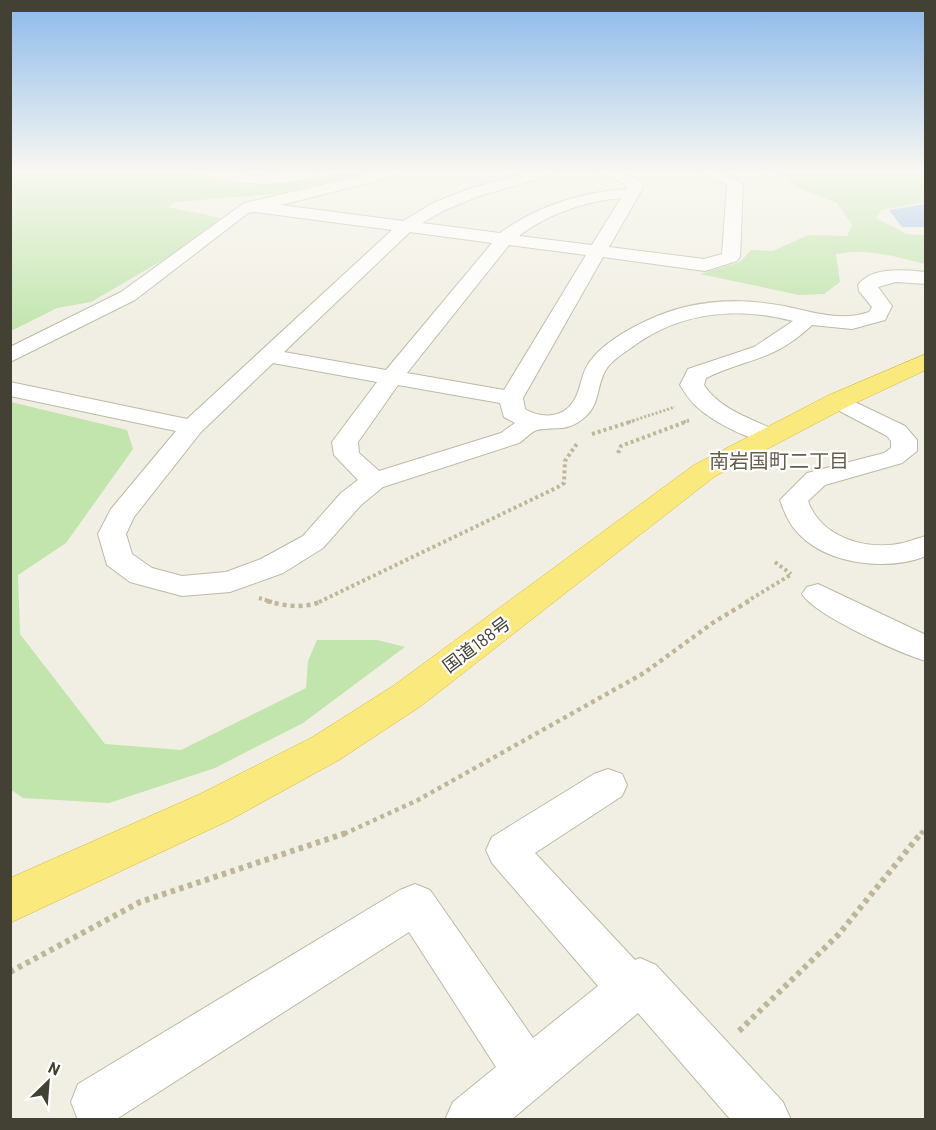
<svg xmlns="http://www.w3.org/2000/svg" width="936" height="1130" viewBox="0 0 936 1130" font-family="Barlow,'Noto Sans JP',sans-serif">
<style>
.green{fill:#c1e5ad}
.water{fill:#a0c0ed}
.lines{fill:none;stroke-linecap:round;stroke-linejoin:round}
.minor-casing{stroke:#bcb9a6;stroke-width:2}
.trunk-casing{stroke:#d7b937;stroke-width:1}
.path-far3{stroke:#bdb798;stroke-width:3;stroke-dasharray:2 2;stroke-linecap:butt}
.path-far2{stroke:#bdb798;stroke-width:4;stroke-dasharray:3 3;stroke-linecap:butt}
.path-far1{stroke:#bdb798;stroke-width:4.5;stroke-dasharray:4 4;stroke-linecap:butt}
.path{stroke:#bdb798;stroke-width:6;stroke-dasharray:4.5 4.5;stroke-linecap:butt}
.minor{fill:#fff;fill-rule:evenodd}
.trunk{fill:#faea7d;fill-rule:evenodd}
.labels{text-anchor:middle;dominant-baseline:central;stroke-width:4.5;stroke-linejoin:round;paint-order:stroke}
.street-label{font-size:18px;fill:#434034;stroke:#fff}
.neighbourhood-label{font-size:20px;fill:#655f4b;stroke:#fff}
</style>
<rect width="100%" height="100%" fill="#f1efe3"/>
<g class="green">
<path d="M 11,172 L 185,172 C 246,194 294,183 356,172 L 370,172 L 274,194 L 176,202 L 168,207 L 221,218 L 175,253 L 91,302 L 57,308 L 11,331 Z"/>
<path d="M 778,172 L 925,172 L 925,202 L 881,210 L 876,218 L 907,234 L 925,235 L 925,264 C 895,256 866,248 836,254 L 840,282 L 824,294 L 799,295 L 700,274 L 740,262 L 751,250 L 773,251 L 808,235 L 847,236 L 852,225 L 837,203 L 796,187 Z"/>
<polygon points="11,402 127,430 133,449 66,543 18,575 20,634 105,744 181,750 306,688 308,661 317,640 377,640 405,647 303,723 215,768 109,803 23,798 10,789"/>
</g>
<polygon class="water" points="925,204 925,227 902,227 889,210"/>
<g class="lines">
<defs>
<g id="minor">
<path d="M 203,172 L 258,175 L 312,172 L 314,175 L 312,178 C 276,187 240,185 205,175 Z"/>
<path d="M 377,172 L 401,172 L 399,175 L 281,205 L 403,221 L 433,203 L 468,189 L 530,172 L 554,172 L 552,175 L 479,196 L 445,210 L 422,223 L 500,233 C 537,206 582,192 627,189 L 625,184 L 598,172 C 614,171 633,172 644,186 L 609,247 L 704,259 L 722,254 L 727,185 L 701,172 L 720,172 L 743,183 L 740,257 L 737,261 L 705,271 L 603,257 L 523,398 L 525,409 C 540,418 562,419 573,402 C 582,389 580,373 591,360 C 604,343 627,330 646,321 C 689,300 737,297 784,306 C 812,312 841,322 869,312 L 872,307 L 859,291 L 858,285 C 872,266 905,270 926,272 L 926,284 L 896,282 L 878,287 L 892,306 L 885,320 L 852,329 L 812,325 C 773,362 750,357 706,378 L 704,385 C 719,409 752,419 777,431 L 781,436 L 777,441 C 757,446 712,421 697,407 C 690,401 685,393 680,385 L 688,369 L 754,347 L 793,321 C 738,307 683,311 635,345 C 626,352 614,358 607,368 C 596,384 601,403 585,417 C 567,433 555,426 537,430 C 532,431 524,440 519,443 L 383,487 L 361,505 L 323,548 L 283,573 L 230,592 L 182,596 L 130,582 L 107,565 L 98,534 L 111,509 L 176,431 L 10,396 L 10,382 L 187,419 L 392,230 L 255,212 L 248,213 L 135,300 L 10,362 L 10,347 L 121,292 L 244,203 ZM 621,198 L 592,245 L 519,236 C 547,214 586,201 621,198 ZM 410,232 L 492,243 L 386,370 L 284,352 ZM 509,245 L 586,255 L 504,390 L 407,373 ZM 273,363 L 377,382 L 332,442 L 334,455 L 358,480 L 341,493 L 303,536 L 261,559 L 226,572 L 182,576 L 152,568 L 132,554 L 126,534 L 134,517 L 201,432 ZM 398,385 L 500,403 L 504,417 L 515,423 L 501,433 L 379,471 L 359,453 L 358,442 Z"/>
<path d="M 838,394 L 905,426 L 917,440 L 917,451 L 902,463 L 825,485 L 808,501 C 821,538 867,551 903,543 C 911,541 918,538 926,536 L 926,556 C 889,571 830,565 801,536 C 790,526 785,514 780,500 L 807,473 L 884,453 L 891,448 L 891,441 L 887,436 L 830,406 L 826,401 L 830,396 Z"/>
<path d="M 818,584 L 926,635 L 926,661 C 899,653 816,616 802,594 L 807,587 Z"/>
<polygon points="608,769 622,774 627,785 622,796 535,853 635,960 640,958 656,965 783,1102 791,1120 731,1120 638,1013 511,1120 445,1120 453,1102 496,1067 409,932 115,1120 78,1120 71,1102 78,1084 400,890 415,884 430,890 533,1038 598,986 492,863 486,850 492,837 594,774"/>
</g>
<polygon id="trunk" points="926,354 926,370 847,407 714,477 421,706 339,760 230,820 10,923 10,878 200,794 311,738 393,686 694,465 829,395"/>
</defs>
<use href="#minor" class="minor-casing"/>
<use href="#trunk" class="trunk-casing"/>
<g class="path-far3">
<polyline points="629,422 675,407"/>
<polyline points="684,422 689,420"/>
</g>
<g class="path-far2">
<polyline points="592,434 633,421"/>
<polyline points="618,453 621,446 688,421"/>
<polyline points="775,562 791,574"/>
<polyline points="259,598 272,602"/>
<polyline points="319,602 558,487 564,483 565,461 578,442"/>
<polyline points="746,602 792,574"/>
</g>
<g class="path-far1">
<path d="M 267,601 C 284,606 305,609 322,601"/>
<polyline points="344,834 418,800 644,673 714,622 749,601"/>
<polyline points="921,834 926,827"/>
</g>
<g class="path">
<polyline points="10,972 140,902 349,832"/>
<polyline points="739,1031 839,934 922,832"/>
</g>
<use href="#minor" class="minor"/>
<use href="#trunk" class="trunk"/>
</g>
<linearGradient id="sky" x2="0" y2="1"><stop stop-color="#8bb9ea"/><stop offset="0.52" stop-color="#f9f8f2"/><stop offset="1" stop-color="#f9f8f2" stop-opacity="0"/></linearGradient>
<rect width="936" height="330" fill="url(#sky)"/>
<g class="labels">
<g class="street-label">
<text transform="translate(476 644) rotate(-37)">国道188号</text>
</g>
<g class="neighbourhood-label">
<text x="779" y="460">南岩国町二丁目</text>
</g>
</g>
<rect width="936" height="1130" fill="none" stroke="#434034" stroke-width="24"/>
<g transform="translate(48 1082) rotate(25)" stroke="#ffffff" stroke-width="4.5" paint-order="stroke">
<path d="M0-4.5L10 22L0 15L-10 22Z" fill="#434034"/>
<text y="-9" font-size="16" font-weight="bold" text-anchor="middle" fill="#434034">N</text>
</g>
</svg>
